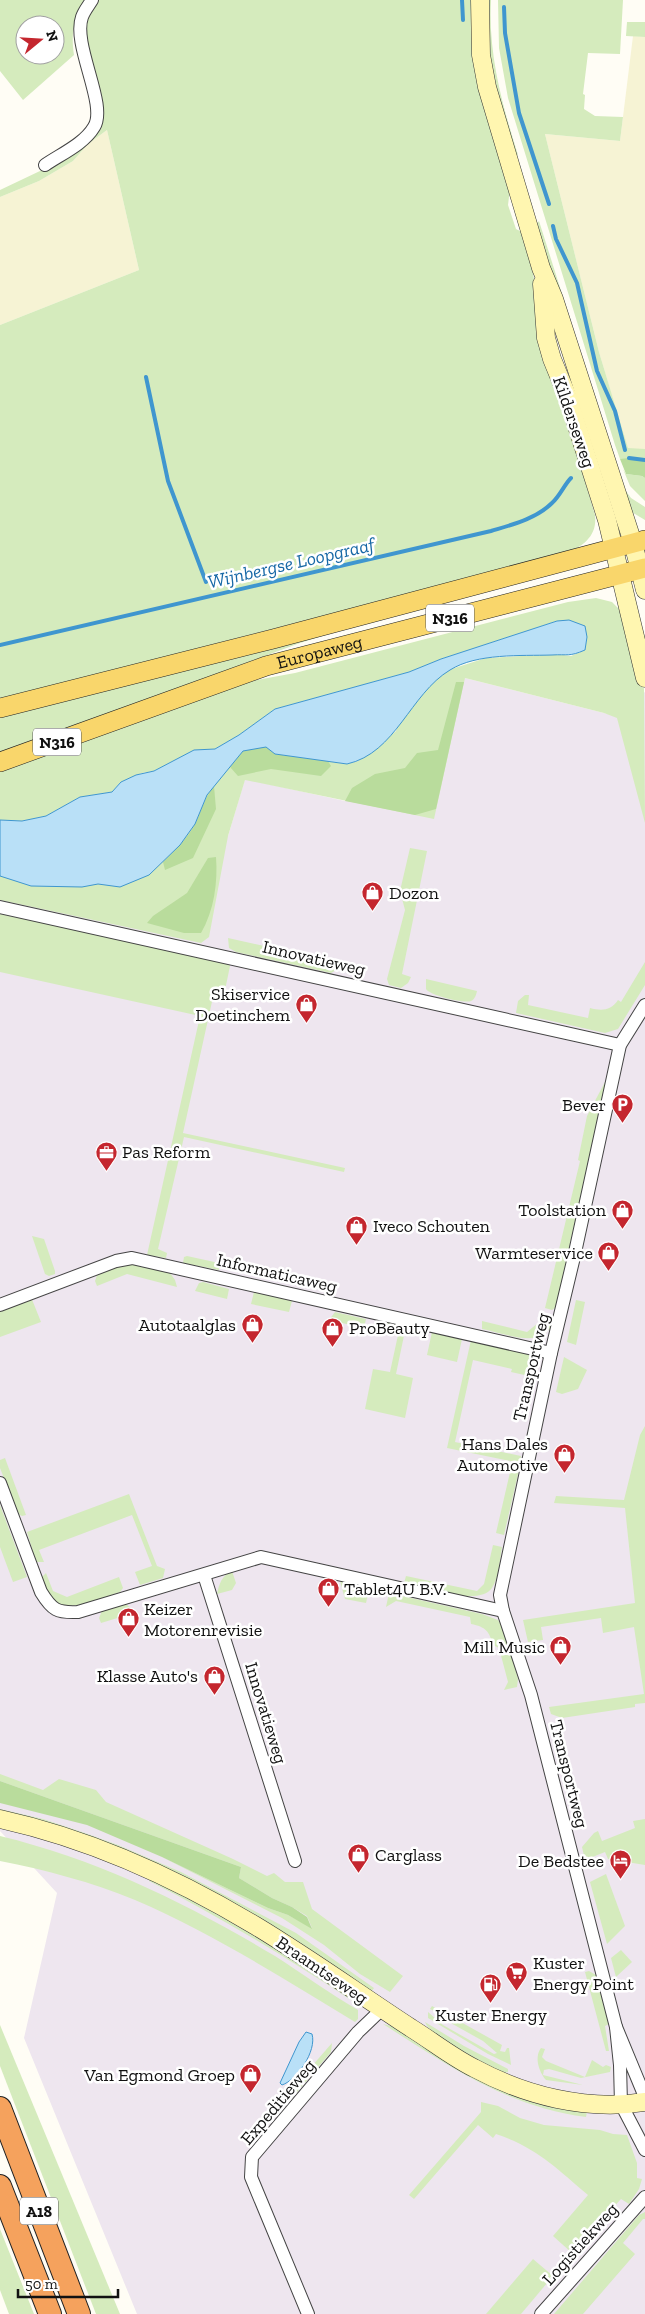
<svg xmlns="http://www.w3.org/2000/svg" width="645" height="2314" viewBox="0 0 645 2314" font-family="'Zilla Slab',serif">
<style>
.industrial{fill:#eee6ef}
.farmland{fill:#f6f3d4}
.green{fill:#d5ebbd;fill-rule:evenodd}
.forest{fill:#b9dc9c}
.water{fill:#b9e0f7;stroke:#3f96cf}
.lines{fill:none;stroke-linecap:round;stroke-linejoin:round}
.stream{stroke:#3f96cf;stroke-width:4}
.street-casing{stroke:#444;stroke-width:14}
.secondary-casing{stroke:#333;stroke-width:19}
.primary-casing{stroke:#222;stroke-width:20}
.highway-casing{stroke:#222;stroke-width:24}
.street{stroke:#fff;stroke-width:12}
.secondary{stroke:#fff6b0;stroke-width:18}
.primary{stroke:#f9d66b;stroke-width:19}
.highway{stroke:#f5a25d;stroke-width:22}
.labels{text-anchor:middle;dominant-baseline:central;stroke-width:5;stroke-linejoin:round;paint-order:stroke}
.shield{fill:#fff;stroke:#585858;stroke-width:1}
.shield-label{font-size:16px;font-weight:bold;fill:#111}
.street-label{font-size:18px;fill:#111;stroke:#fff}
.poi-label{font-size:18px;fill:#111;stroke:#fff;text-anchor:end}
.water-label{font-size:19px;font-style:italic;fill:#1768a6;stroke:#fff}
</style>
<rect width="100%" height="100%" fill="#fffdf5"/>
<polygon class="industrial" points="465,678 612,715 645,692 645,2314 137,2314 24,2038 57,1893 0,1831 0,885 228,836 245,779 345,801"/>
<g class="farmland">
<polygon points="633,36 645,37 645,449 628,449 599,352 545,134 620,141"/>
<polygon points="107,130 139,270 0,325 0,197 39,181 73,161 88,144"/>
</g>
<g class="green">
<path d="M 0,0 L 87,0 C 73,19 71,32 74,55 L 23,100 L 0,71 ZM 25,25 L 55,25 L 55,55 L 25,55 Z"/>
<path d="M 94,0 L 473,0 L 510,189 L 508,205 L 516,229 L 522,232 L 532,267 L 544,340 L 595,515 C 600,554 545,558 517,566 L 0,699 L 0,325 L 139,270 L 107,130 L 88,144 L 73,161 L 39,181 L 0,197 L 0,190 L 61,161 L 94,131 L 82,35 Z"/>
<path d="M 486,0 L 491,0 C 488,54 502,104 518,155 L 513,156 L 488,57 Z"/>
<polygon points="498,0 623,0 620,54 588,53 583,94 585,95 584,109 595,116 623,117 620,141 545,134 599,352 628,448 645,449 645,460 620,459 615,445 508,98 499,48"/>
<polygon points="627,22 645,22 645,37 626,36"/>
<polygon points="539,221 623,487 631,498 645,507 645,520 630,511 535,225"/>
<polygon points="623,469 626,474 642,476 645,478 645,501 630,486"/>
<polygon points="596,598 612,602 619,609 626,624 644,689 645,823 617,718 604,713 465,678 434,819 245,780 228,836 209,937 201,943 0,900 0,866 241,745 275,754 347,764 358,761 396,731 407,683 486,658 556,654 571,656 585,650 587,637 557,621 441,659 409,672 275,709 239,735 215,749 194,751 154,771 142,773 121,782 112,792 80,797 46,816 22,821 0,820 0,769 240,683 295,673 568,602"/>
<polygon points="439,601 439,605 351,627 300,643 0,754 0,714"/>
<polygon points="410,848 427,851 402,974 411,977 408,983 401,988 389,985 387,979 405,910 400,891"/>
<polygon points="0,914 228,962 230,966 225,990 215,988 183,1133 345,1168 344,1172 184,1137 158,1249 167,1253 166,1258 147,1255 200,1016 0,972"/>
<polygon points="228,938 341,963 340,968 331,973 236,952 229,948"/>
<path d="M 645,962 L 645,985 L 618,1029 L 605,1033 L 516,1013 L 518,1001 L 525,995 L 529,995 L 528,1005 L 588,1018 L 590,1008 C 601,1011 611,1011 618,1000 L 621,1002 Z"/>
<path d="M 426,979 L 477,991 C 476,995 475,999 471,1001 C 464,1004 429,995 426,989 Z"/>
<polygon points="606,1080 556,1307 552,1310 545,1308 580,1161 578,1160 587,1116"/>
<polygon points="32,1236 44,1239 55,1271 55,1274 49,1276 45,1274"/>
<polygon points="187,1256 219,1263 219,1270 183,1263 184,1257"/>
<polygon points="128,1263 170,1273 175,1280 177,1287 127,1274 97,1286 95,1281 97,1275"/>
<polygon points="203,1282 229,1289 227,1299 195,1291 199,1283"/>
<polygon points="254,1292 292,1301 289,1312 251,1304"/>
<polygon points="31,1297 41,1322 0,1337 0,1310"/>
<polygon points="576,1300 585,1302 576,1345 567,1342"/>
<polygon points="335,1312 366,1319 364,1328 329,1320"/>
<path d="M 543,1319 L 553,1322 C 543,1351 504,1333 482,1329 L 482,1321 L 527,1332 Z"/>
<polygon points="385,1322 406,1326 396,1374 413,1378 405,1418 365,1409 373,1369 390,1372 398,1335 384,1331"/>
<polygon points="432,1332 462,1339 457,1362 427,1355"/>
<polygon points="471,1340 527,1353 538,1365 538,1378 511,1372 512,1369 473,1360 455,1442 521,1456 520,1463 447,1448"/>
<polygon points="564,1357 587,1370 578,1389 562,1394 556,1392"/>
<polygon points="645,1426 645,1703 635,1704 635,1707 562,1718 551,1714 549,1707 644,1694 634,1627 603,1633 601,1618 541,1627 543,1640 528,1642 523,1620 635,1603 625,1508 554,1503 556,1496 624,1500 640,1435"/>
<polygon points="5,1458 26,1515 22,1516 18,1514 0,1468 0,1460"/>
<polygon points="511,1468 519,1470 504,1535 496,1533"/>
<polygon points="129,1494 157,1566 165,1569 163,1578 140,1585 135,1572 152,1566 132,1515 39,1550 44,1562 36,1562 27,1532"/>
<polygon points="0,1505 27,1577 13,1582 0,1547"/>
<path d="M 493,1545 L 502,1547 C 500,1559 499,1578 492,1588 C 479,1607 424,1587 404,1583 L 406,1576 L 477,1591 L 484,1584 Z"/>
<path d="M 232,1571 L 236,1583 L 232,1590 L 217,1594 C 219,1584 222,1575 232,1571 Z"/>
<path d="M 46,1573 L 53,1591 L 67,1597 L 119,1577 L 123,1588 L 120,1592 C 101,1598 67,1615 51,1599 C 46,1593 44,1584 42,1577 Z"/>
<polygon points="340,1581 364,1588 368,1594 366,1603 345,1599"/>
<path d="M 389,1593 L 482,1614 L 498,1620 L 505,1631 L 518,1679 L 517,1687 L 504,1690 L 508,1682 L 499,1648 L 493,1645 C 489,1631 486,1627 471,1624 L 470,1617 L 396,1601 L 386,1607 Z"/>
<polygon points="126,1604 132,1609 134,1613 101,1623 99,1618 102,1611"/>
<polygon points="0,1774 43,1790 59,1779 96,1790 106,1802 233,1859 267,1876 274,1873 285,1882 303,1882 312,1909 403,1976 390,1992 360,1974 324,1945 282,1918 162,1857 268,1908 288,1915 312,1928 307,1916 292,1907 272,1898 239,1878 241,1867 0,1781"/>
<polygon points="0,1809 43,1819 82,1832 118,1845 181,1872 296,1933 374,1988 371,1992 288,1938 0,1812"/>
<polygon points="645,1819 645,1865 608,1859 605,1852 585,1860 582,1847 594,1833 598,1831 602,1841 635,1828 633,1821"/>
<path d="M 0,1836 C 99,1860 188,1904 275,1956 C 303,1974 329,1993 358,2010 L 358,2019 L 355,2022 C 284,1979 212,1933 135,1900 C 91,1882 46,1870 0,1861 Z"/>
<polygon points="606,1874 625,1926 607,1944 590,1882"/>
<path d="M 150,1879 C 224,1909 289,1957 355,2000 L 354,2002 C 287,1958 221,1917 149,1881 Z"/>
<polygon points="621,1950 632,1962 616,1977 611,1958"/>
<polygon points="589,1971 596,1975 609,2024 605,2026 609,2051 606,2051 585,1972"/>
<polygon points="432,2006 502,2045 500,2051 505,2052 507,2048 509,2048 511,2065 488,2054 428,2018 428,2012 443,2025 494,2054 497,2053 483,2041 440,2017 438,2013 430,2009"/>
<path d="M 425,2022 L 464,2046 L 508,2069 L 508,2072 L 503,2073 C 487,2064 430,2037 425,2022 Z"/>
<path d="M 383,2024 L 396,2027 L 587,2112 L 586,2117 C 506,2106 450,2067 383,2024 Z"/>
<polygon points="0,2025 120,2314 96,2314 0,2066"/>
<polygon points="332,2043 331,2052 292,2098 285,2097"/>
<path d="M 541,2048 L 545,2049 L 542,2057 L 546,2061 L 585,2077 L 592,2060 L 603,2067 L 606,2065 L 611,2067 L 610,2072 L 581,2078 L 549,2069 L 544,2070 L 543,2075 L 583,2085 L 546,2080 C 539,2072 534,2057 541,2048 Z"/>
<path d="M 481,2102 L 498,2106 L 520,2118 L 544,2125 L 600,2130 L 613,2134 L 627,2135 L 637,2163 L 637,2178 L 642,2179 L 639,2189 L 629,2204 L 621,2199 L 572,2253 L 553,2236 L 588,2195 C 556,2168 537,2148 496,2134 L 493,2138 L 478,2125 L 414,2199 L 409,2195 L 481,2112 Z"/>
<polygon points="645,2212 645,2219 643,2219 623,2243 635,2254 583,2314 554,2314 639,2215"/>
<polygon points="0,2229 34,2314 9,2314 0,2290"/>
<polygon points="533,2259 553,2276 521,2314 486,2314"/>
</g>
<g class="forest">
<polygon points="629,458 645,460 645,501 645,478 642,476 626,474 620,459"/>
<polygon points="456,682 464,682 436,809 415,815 345,801 352,788 375,774 405,768 417,753 438,750"/>
<polygon points="266,746 275,754 328,761 331,766 321,776 271,769 238,776 230,767 243,751"/>
<path d="M 214,786 L 216,809 L 193,858 L 165,870 L 163,862 C 175,850 189,837 196,822 C 202,809 205,797 214,786 Z"/>
<path d="M 216,857 C 218,882 214,911 201,933 L 184,933 L 147,923 L 153,916 L 187,893 L 208,858 Z"/>
<polygon points="0,1781 241,1867 239,1878 272,1898 292,1907 307,1917 312,1929 288,1915 268,1908 162,1857 87,1825 0,1803"/>
</g>
<g class="water">
<path d="M 569,620 L 585,626 L 587,637 L 585,650 C 569,657 568,654 552,655 C 521,656 477,653 450,670 C 410,694 396,753 347,764 L 275,754 L 266,747 L 243,751 L 207,795 L 195,824 L 180,845 L 149,875 L 120,887 L 98,884 L 82,887 L 31,886 L 0,876 L 0,820 L 22,821 L 46,816 L 80,797 L 112,792 L 121,782 L 136,775 L 154,771 L 194,750 L 215,749 L 239,735 L 275,709 L 409,672 L 441,659 L 557,621 Z"/>
<path d="M 306,2032 L 312,2034 C 317,2051 297,2080 282,2085 L 280,2083 L 299,2042 Z"/>
</g>
<g class="lines">
<g class="stream">
<polyline points="462,0 463,20"/>
<polyline points="504,7 505,33 519,113 549,204"/>
<polyline points="553,226 556,239 577,283 597,371 615,411 625,450"/>
<polyline points="146,377 168,481 206,582"/>
<polyline points="629,458 645,460"/>
<path d="M 0,645 L 491,531 C 511,525 536,519 552,503 C 560,496 564,485 571,478"/>
</g>
<defs>
<g id="street">
<path d="M 45,165 C 61,154 84,144 94,127 C 108,105 72,45 82,17 C 84,11 89,5 92,0"/>
<polyline points="0,907 620,1045"/>
<polyline points="0,1305 116,1261 132,1258 551,1353"/>
<path d="M 0,1483 L 41,1592 C 52,1610 57,1613 78,1612 L 261,1557 L 503,1611"/>
<polyline points="204,1575 295,1861"/>
<polyline points="616,2027 531,1695 503,1611 500,1595 551,1353 574,1257 620,1045 645,1005"/>
<polyline points="645,2097 616,2027 620,2065 621,2104 645,2150"/>
<polyline points="308,2314 251,2177 252,2157 358,2032 381,2010"/>
<polyline points="541,2314 645,2197"/>
</g>
<g id="secondary">
<polyline points="480,0 481,55 487,87 541,268 554,299 633,543 645,590"/>
<polyline points="542,284 546,338 552,359 568,398 607,520 645,678"/>
<path d="M 0,1819 C 91,1839 176,1878 256,1926 C 309,1958 359,1994 411,2028 C 432,2041 452,2057 474,2068 C 526,2096 586,2111 645,2102"/>
</g>
<g id="primary">
<polyline points="0,708 273,639 645,540"/>
<path id="s1" d="M 0,762 L 266,666 L 645,568"/>
</g>
<g id="highway">
<polyline points="0,2108 79,2314"/>
<polyline points="0,2186 50,2314"/>
</g>
</defs>
<use href="#street" class="street-casing"/>
<use href="#secondary" class="secondary-casing"/>
<use href="#primary" class="primary-casing"/>
<use href="#highway" class="highway-casing"/>
<use href="#street" class="street"/>
<use href="#secondary" class="secondary"/>
<use href="#primary" class="primary"/>
<use href="#highway" class="highway"/>
</g>
<defs>
<symbol id="shop-pin" viewBox="-11 -11 22 30"><path d="M0 17L-7.5 6A9.5 9.5 0 1 1 7.5 6Z" fill="#c4262e" stroke="#fff"/><path d="M-5-2.5h2.3a2.7 3.5 0 0 1 5.4 0H5L5.5 6h-11ZM-1.5-2.5h3a1.5 2.3 0 0 0-3 0Z" fill="#fff"/></symbol>
<symbol id="parking-pin" viewBox="-11 -11 22 30"><path d="M0 17L-7.5 6A9.5 9.5 0 1 1 7.5 6Z" fill="#c4262e" stroke="#fff"/><path d="M-3.5-5.5H1a3.5 3.5 0 0 1 0 7H-1V5.5H-3.5ZM-1-3.4V-.6H.8a1.4 1.4 0 0 0 0-2.8Z" fill="#fff"/></symbol>
<symbol id="office-pin" viewBox="-11 -11 22 30"><path d="M0 17L-7.5 6A9.5 9.5 0 1 1 7.5 6Z" fill="#c4262e" stroke="#fff"/><path d="M-6-3h4V-5.5h4V-3h4V5H-6ZM-1-4.5V-3h2v-1.5ZM-6 0V1H6V0Z" fill="#fff"/></symbol>
<symbol id="hotel-pin" viewBox="-11 -11 22 30"><path d="M0 17L-7.5 6A9.5 9.5 0 1 1 7.5 6Z" fill="#c4262e" stroke="#fff"/><path d="M-6-4.5h1.5V1H6V5H4.5V3h-9V5H-6ZM-4 0a1.8 1.8 0 1 1 3.6 0ZM.5 0V-2.5h3Q6-2.5 6 0Z" fill="#fff"/></symbol>
<symbol id="supermarket-pin" viewBox="-11 -11 22 30"><path d="M0 17L-7.5 6A9.5 9.5 0 1 1 7.5 6Z" fill="#c4262e" stroke="#fff"/><path d="M-6-5.5h2.5l.6 2H6L4.5 2H-2.5L-4.4-4H-6ZM-1.5 3.2a1.3 1.3 0 1 0 .1 0ZM3 3.2a1.3 1.3 0 1 0 .1 0Z" fill="#fff"/></symbol>
<symbol id="fuel-pin" viewBox="-11 -11 22 30"><path d="M0 17L-7.5 6A9.5 9.5 0 1 1 7.5 6Z" fill="#c4262e" stroke="#fff"/><path d="M-5.5-6h7V0h2V4h1.3V-2.5L3-4.5l.8-.8L6-3V5H2.5V1h-1V6h-7ZM-4.2-4.7v3.2H.2V-4.7Z" fill="#fff"/></symbol>
</defs>
<g fill-rule="evenodd">
<use href="#shop-pin" x="360" y="880" width="25" height="34"/>
<use href="#shop-pin" x="294" y="992" width="25" height="34"/>
<use href="#parking-pin" x="610" y="1092" width="25" height="34"/>
<use href="#office-pin" x="94" y="1140" width="25" height="34"/>
<use href="#shop-pin" x="610" y="1198" width="25" height="34"/>
<use href="#shop-pin" x="344" y="1214" width="25" height="34"/>
<use href="#shop-pin" x="596" y="1240" width="25" height="34"/>
<use href="#shop-pin" x="240" y="1312" width="25" height="34"/>
<use href="#shop-pin" x="320" y="1316" width="25" height="34"/>
<use href="#shop-pin" x="552" y="1442" width="25" height="34"/>
<use href="#shop-pin" x="316" y="1576" width="25" height="34"/>
<use href="#shop-pin" x="116" y="1606" width="25" height="34"/>
<use href="#shop-pin" x="548" y="1634" width="25" height="34"/>
<use href="#shop-pin" x="202" y="1664" width="25" height="34"/>
<use href="#shop-pin" x="346" y="1842" width="25" height="34"/>
<use href="#hotel-pin" x="608" y="1848" width="25" height="34"/>
<use href="#supermarket-pin" x="504" y="1960" width="25" height="34"/>
<use href="#fuel-pin" x="478" y="1972" width="25" height="34"/>
<use href="#shop-pin" x="238" y="2062" width="25" height="34"/>
</g>
<g class="labels">
<g class="shield">
<rect x="426" y="604.5" width="48" height="27" rx="4"/>
<rect x="33" y="728.5" width="48" height="27" rx="4"/>
<rect x="20" y="2197.5" width="38" height="27" rx="4"/>
</g>
<g class="shield-label">
<text x="450" y="618">N316</text>
<text x="57" y="742">N316</text>
<text x="39" y="2211">A18</text>
</g>
<g class="street-label">
<text transform="translate(574 422) rotate(71)">Kilderseweg</text>
<text stroke="none"><textPath href="#s1" startOffset="338">Europaweg</textPath></text>
<text transform="translate(314 958) rotate(13)">Innovatieweg</text>
<text transform="translate(277 1273) rotate(13)">Informaticaweg</text>
<text transform="translate(531 1367) rotate(-77)">Transportweg</text>
<text transform="translate(266 1713) rotate(73)">Innovatieweg</text>
<text transform="translate(569 1774) rotate(76)">Transportweg</text>
<text transform="translate(322 1970) rotate(34)">Braamtseweg</text>
<text transform="translate(278 2102) rotate(-50)">Expeditieweg</text>
<text transform="translate(580 2244) rotate(-48)">Logistiekweg</text>
</g>
<g class="poi-label">
<text x="389" y="893" text-anchor="start">Dozon</text>
<text x="290" y="994">Skiservice<tspan x="290" dy="21">Doetinchem</tspan></text>
<text x="606" y="1105">Bever</text>
<text x="122" y="1152" text-anchor="start">Pas Reform</text>
<text x="606" y="1210">Toolstation</text>
<text x="373" y="1226" text-anchor="start">Iveco Schouten</text>
<text x="593" y="1253">Warmteservice</text>
<text x="236" y="1325">Autotaalglas</text>
<text x="349" y="1328" text-anchor="start">ProBeauty</text>
<text x="548" y="1444">Hans Dales<tspan x="548" dy="21">Automotive</tspan></text>
<text x="344" y="1589" text-anchor="start">Tablet4U B.V.</text>
<text x="144" y="1609" text-anchor="start">Keizer<tspan x="144" dy="21">Motorenrevisie</tspan></text>
<text x="545" y="1647">Mill Music</text>
<text x="198" y="1676">Klasse Auto's</text>
<text x="375" y="1855" text-anchor="start">Carglass</text>
<text x="604" y="1861">De Bedstee</text>
<text x="533" y="1963" text-anchor="start">Kuster<tspan x="533" dy="21">Energy Point</tspan></text>
<text x="491" y="2015" text-anchor="middle">Kuster Energy</text>
<text x="235" y="2075">Van Egmond Groep</text>
</g>
<g class="water-label">
<text transform="translate(291 563) rotate(-13)">Wijnbergse Loopgraaf</text>
</g>
</g>
<g transform="translate(40 40) rotate(72)"><circle r="24" fill="#ffffff" stroke="#a0a0a0"/>
<path d="M0-4L9 19L0 12L-9 19Z" fill="#c4262e"/>
<text y="-8" font-size="14" font-weight="bold" text-anchor="middle" fill="#111111">N</text>
</g>
<path d="M18 2289v8h100v-8" fill="none" stroke="#111111" stroke-width="2.5"/>
<text x="25" y="2289" font-size="15" fill="#111111" stroke="#ffffff" stroke-width="4" paint-order="stroke">50 m</text>
</svg>
